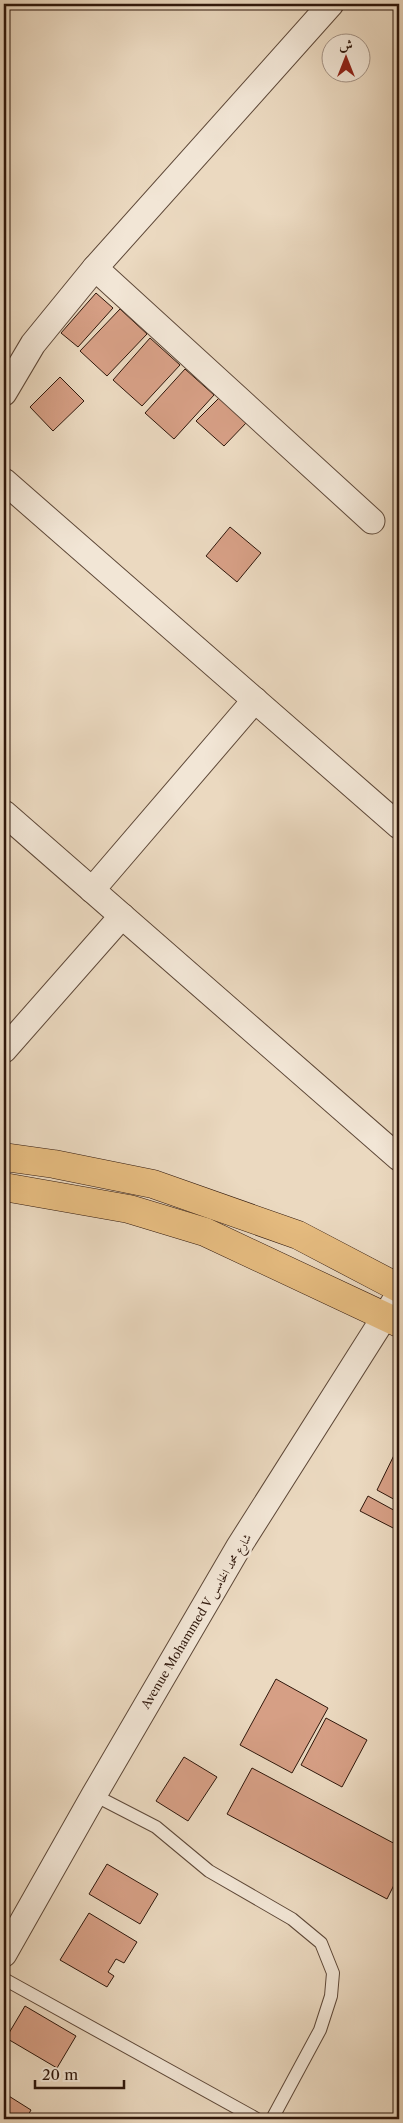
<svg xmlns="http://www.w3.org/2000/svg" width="403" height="2123" viewBox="0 0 403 2123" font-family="'Libre Caslon Text',Amiri,serif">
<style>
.building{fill:#d69f85;stroke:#2f170b}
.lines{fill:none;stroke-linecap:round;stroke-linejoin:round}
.service-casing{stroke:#5e4838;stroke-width:14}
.minor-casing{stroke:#5e4838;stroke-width:27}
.primary-casing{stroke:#2f170b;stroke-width:29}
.service{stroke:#f2e6d6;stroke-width:12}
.minor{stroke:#f2e6d6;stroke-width:25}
.primary{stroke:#e6bc80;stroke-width:28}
.labels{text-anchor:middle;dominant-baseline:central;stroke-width:5;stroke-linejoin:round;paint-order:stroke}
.street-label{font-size:12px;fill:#2f170b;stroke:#f2e6d6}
</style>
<rect width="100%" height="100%" fill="#ebd9c0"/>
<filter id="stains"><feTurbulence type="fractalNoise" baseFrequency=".004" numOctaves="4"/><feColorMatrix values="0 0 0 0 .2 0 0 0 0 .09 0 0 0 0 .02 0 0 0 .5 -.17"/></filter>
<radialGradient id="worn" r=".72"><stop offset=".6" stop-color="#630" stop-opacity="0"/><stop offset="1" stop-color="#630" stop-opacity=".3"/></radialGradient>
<g class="building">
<polygon points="96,293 113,308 78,347 61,333"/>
<polygon points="120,309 147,334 107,376 80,351"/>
<polygon points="150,338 180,365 142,406 113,380"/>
<polygon points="185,369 214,395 174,439 145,413"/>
<polygon points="60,377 84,401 53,431 30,407"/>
<polygon points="220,397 247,422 224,446 196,421"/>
<polygon points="230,527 261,553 237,582 206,556"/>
<polygon points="399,1445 399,1502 377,1490"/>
<polygon points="368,1496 399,1513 399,1531 360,1511"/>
<polygon points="276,1679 328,1708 292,1773 240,1745"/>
<polygon points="326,1718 367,1740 342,1787 301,1765"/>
<polygon points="184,1757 217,1777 188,1821 156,1801"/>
<polygon points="252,1768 399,1846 399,1875 387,1899 227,1814"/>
<polygon points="107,1864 158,1894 140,1924 89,1894"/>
<polygon points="89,1913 137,1942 124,1963 116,1959 108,1972 114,1976 107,1987 60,1960"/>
<polygon points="25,2006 76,2036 57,2068 6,2038"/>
<polygon points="4,2093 31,2110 26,2119 4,2119"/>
</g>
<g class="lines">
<defs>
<g id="service">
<polyline points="94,1795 156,1827 209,1871 292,1919 321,1943 333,1973 331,1996 320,2030 272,2119"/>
<polyline points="4,1979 257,2119"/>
</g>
<g id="minor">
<polyline points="95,268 372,521"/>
<polyline points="4,393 33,344 95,268 331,4"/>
<polyline points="4,481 399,826"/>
<polyline points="4,813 399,1158"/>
<polyline points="92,890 255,700"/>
<polyline points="4,1050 122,916"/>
<polyline points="4,1954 94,1795 238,1548 399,1294"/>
</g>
<g id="primary">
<polyline points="4,1157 54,1164 153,1184 298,1235 399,1288"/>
<polyline points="4,1187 129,1209 205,1232 399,1323"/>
</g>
</defs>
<use href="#service" class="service-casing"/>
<use href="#minor" class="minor-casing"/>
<use href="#primary" class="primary-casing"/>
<use href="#service" class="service"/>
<use href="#minor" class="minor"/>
<use href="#primary" class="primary"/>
</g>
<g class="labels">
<g class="street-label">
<text transform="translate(196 1621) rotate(-59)">Avenue Mohammed V شارع محمد الخامس</text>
</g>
</g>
<rect width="403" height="2123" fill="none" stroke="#ebd9c0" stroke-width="20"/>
<rect x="5" y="5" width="393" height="2113" fill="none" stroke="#2f170b" stroke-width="2.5"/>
<rect x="10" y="10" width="383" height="2103" fill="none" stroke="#2f170b"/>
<g transform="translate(346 58)"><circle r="24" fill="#f2e6d6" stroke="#a49385"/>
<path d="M0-4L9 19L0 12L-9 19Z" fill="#8f2418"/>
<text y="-8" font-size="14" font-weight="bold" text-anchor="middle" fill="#2f170b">ش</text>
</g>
<path d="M35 2080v8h89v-8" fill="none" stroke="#2f170b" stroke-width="2.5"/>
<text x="42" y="2080" font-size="15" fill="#2f170b" stroke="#f2e6d6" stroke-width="4" paint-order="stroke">20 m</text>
<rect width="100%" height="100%" filter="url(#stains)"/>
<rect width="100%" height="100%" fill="url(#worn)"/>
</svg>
